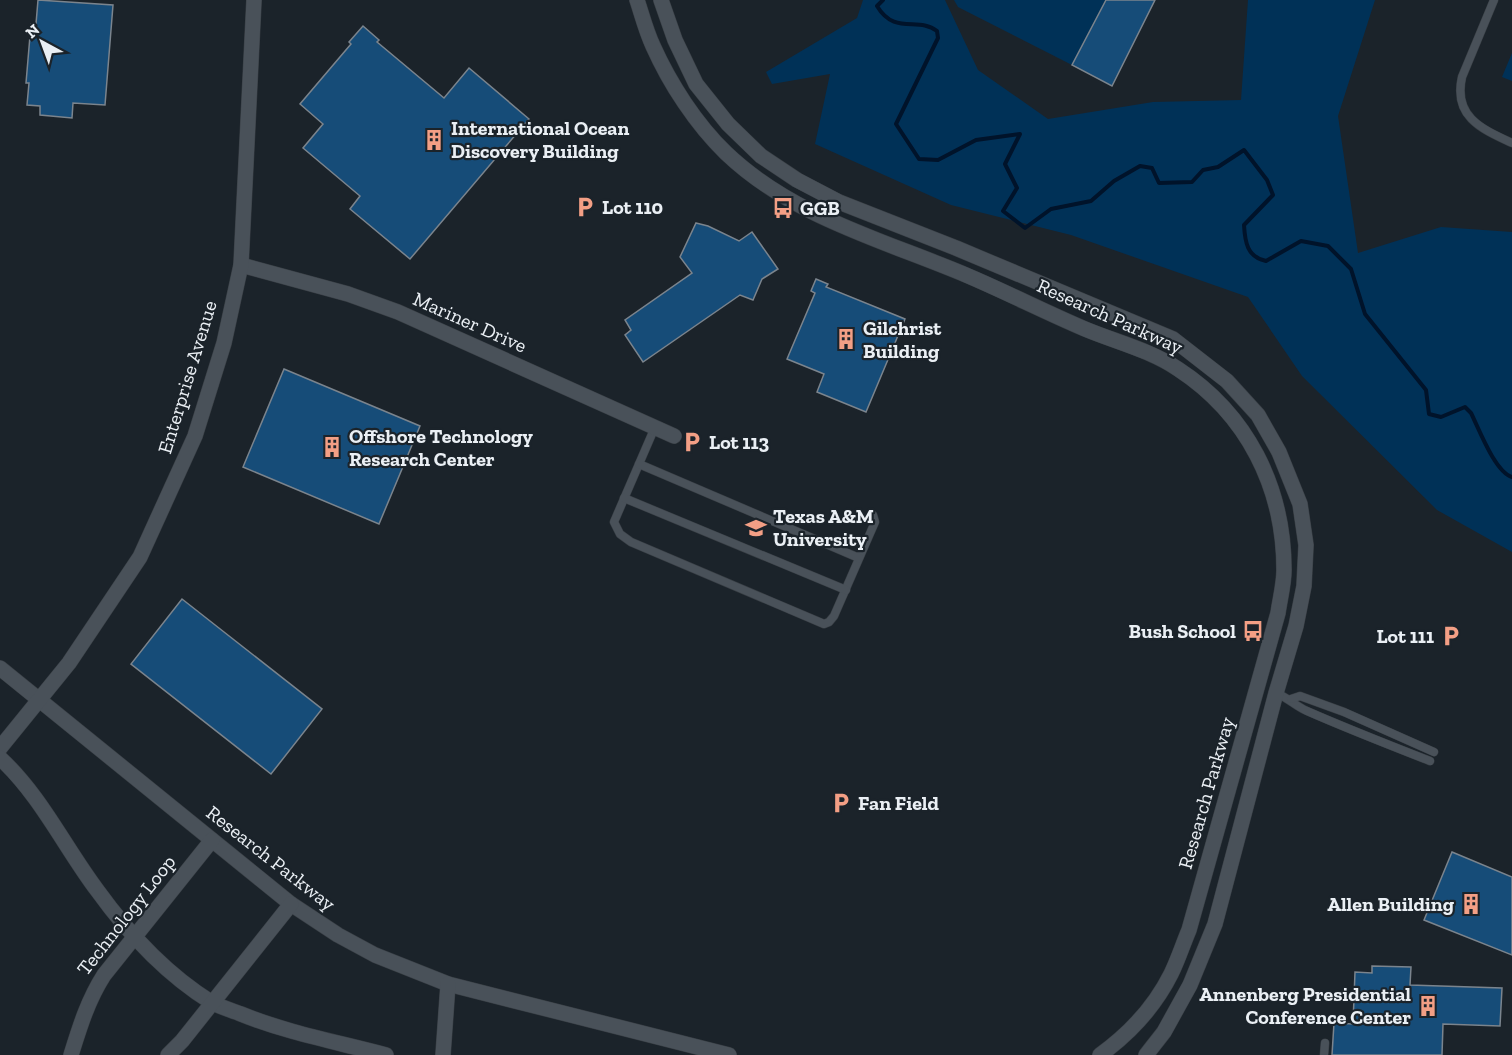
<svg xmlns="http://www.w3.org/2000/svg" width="1512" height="1055" viewBox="0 0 1512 1055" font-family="'Zilla Slab',serif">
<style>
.green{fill:#003157}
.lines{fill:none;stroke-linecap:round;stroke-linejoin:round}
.stream{stroke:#00132a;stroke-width:4}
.building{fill:#164c78;stroke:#7b848d;stroke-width:1.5}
.lane-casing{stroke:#383e44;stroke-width:9}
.street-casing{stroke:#383e44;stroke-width:16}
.lane{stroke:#495159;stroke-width:8}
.street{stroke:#495159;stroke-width:15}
.labels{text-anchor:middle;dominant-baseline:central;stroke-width:4.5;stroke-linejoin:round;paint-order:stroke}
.poi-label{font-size:20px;font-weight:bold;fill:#eaeff4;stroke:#1b232a;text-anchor:start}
.street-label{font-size:20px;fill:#eaeff4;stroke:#1b232a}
</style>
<rect width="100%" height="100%" fill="#1b232a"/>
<g class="green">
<polygon points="863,0 945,0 978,70 1048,119 1153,102 1241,100 1248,0 1375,0 1338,116 1358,253 1441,227 1512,232 1512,552 1437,510 1302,376 1248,297 1071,235 951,205 815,144 830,74 772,84 766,72 857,18"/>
<polygon points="954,0 1106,0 1072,65 958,7"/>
<polygon points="1512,53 1512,81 1502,77"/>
</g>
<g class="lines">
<path class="stream" d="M 883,0 L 877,6 C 895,36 918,16 937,31 L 938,38 L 896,124 L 919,159 L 938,160 L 976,140 L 1020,134 L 1005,164 L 1017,188 L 1003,211 L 1025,228 L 1051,209 L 1091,201 L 1114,181 L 1140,166 L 1152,168 L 1159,183 L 1192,182 L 1203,170 L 1218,167 L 1244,150 L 1267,180 L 1273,195 L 1244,225 C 1245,242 1247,257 1266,261 L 1301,241 L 1328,246 L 1351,269 L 1365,314 L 1426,390 L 1429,414 L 1441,417 L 1465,407 L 1471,413 C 1479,429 1495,472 1512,477"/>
</g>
<g class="building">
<polygon points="38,0 113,5 105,105 73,103 72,118 40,115 40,106 27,105 29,83 26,83 31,24 36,24"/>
<polygon points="1106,0 1155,0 1112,86 1072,65"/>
<polygon points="363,26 379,40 377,42 444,98 469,68 529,119 410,259 350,209 360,196 303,148 323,124 300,104 351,44 349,42"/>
<polygon points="696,223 708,226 739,241 752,232 778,269 762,279 753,300 740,295 643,362 625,335 631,330 625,320 692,273 680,257"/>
<polygon points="816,279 828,284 826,287 905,319 866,412 817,392 824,374 787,359 815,293 811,291"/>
<polygon points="284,369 420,426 379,524 243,467"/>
<polygon points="182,599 322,709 271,774 131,664"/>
<polygon points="1452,852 1512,877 1512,955 1424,920"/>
<polygon points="1372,966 1411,967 1410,985 1502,988 1500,1026 1443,1024 1442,1055 1332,1055 1334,1023 1353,1024 1355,972 1372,973"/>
</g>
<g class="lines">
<defs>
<g id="lane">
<path d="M 1494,0 L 1462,77 C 1453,117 1482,129 1512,143"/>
<polyline points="655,427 614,522 620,534 631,542 824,624 829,622 834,616 875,522 873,515"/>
<polyline points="639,464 859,558"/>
<polyline points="624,498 846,590"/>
<path d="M 1276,693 C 1290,699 1294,705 1307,711 C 1348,729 1389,745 1430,761"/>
<polyline points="1291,699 1300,696 1344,712 1434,752"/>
<polyline points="1324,1055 1325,1043"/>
</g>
<g id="street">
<path d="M 637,0 C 642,15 646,31 653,46 C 670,84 696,124 726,153 C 793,217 883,240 966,275 C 1006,292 1045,312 1085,329 C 1116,342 1150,350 1178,369 C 1247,414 1284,487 1284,570 C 1284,584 1280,599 1278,613 L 1189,930 C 1183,944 1178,960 1171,974 C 1155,1006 1129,1034 1100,1055"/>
<polyline points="661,0 675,40 696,84 728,124 761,156 797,180 839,202 956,248 1173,339 1227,381 1258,415 1279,452 1300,504 1306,545 1304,586 1296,626 1276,693 1215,924 1190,985 1164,1032 1146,1055"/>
<polyline points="241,265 348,294 398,312 674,436"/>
<polyline points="0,668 291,904 338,935 375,955 448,984 729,1055"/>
<polyline points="0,748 69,663 140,557 195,436 224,343 241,265 254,0"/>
<path d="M 0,758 C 41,796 64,846 97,890 C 128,933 166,974 211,1002 C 220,1007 231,1010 241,1014 C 288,1033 337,1042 386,1055"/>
<path d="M 71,1055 C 80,1026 88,1000 104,975 L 212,840"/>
<polyline points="168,1055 182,1041 291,904"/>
<polyline points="443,1055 448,984"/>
</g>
</defs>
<use href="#lane" class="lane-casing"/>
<use href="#street" class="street-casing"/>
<use href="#lane" class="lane"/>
<use href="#street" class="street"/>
</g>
<defs>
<symbol id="building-bare" viewBox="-9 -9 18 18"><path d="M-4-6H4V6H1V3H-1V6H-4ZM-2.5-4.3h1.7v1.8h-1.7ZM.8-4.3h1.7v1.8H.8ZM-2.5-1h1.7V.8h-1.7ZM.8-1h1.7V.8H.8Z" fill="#f39f85" stroke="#1b232a" stroke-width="2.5" paint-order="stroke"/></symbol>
<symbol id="parking-bare" viewBox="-9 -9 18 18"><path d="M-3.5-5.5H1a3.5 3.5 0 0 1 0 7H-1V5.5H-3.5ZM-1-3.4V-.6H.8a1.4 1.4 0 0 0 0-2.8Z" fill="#f39f85" stroke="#1b232a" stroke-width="2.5" paint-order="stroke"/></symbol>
<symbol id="bus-bare" viewBox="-9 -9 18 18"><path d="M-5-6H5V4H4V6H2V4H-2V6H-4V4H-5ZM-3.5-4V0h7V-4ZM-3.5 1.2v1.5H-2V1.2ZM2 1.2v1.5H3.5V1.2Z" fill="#f39f85" stroke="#1b232a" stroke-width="2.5" paint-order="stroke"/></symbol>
<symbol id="university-bare" viewBox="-9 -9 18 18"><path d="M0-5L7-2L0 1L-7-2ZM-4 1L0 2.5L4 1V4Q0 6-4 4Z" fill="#f39f85" stroke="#1b232a" stroke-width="2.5" paint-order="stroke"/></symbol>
</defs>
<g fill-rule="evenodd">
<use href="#building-bare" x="419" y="125" width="30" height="30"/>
<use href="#parking-bare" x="570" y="192" width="30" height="30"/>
<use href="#bus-bare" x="768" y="193" width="30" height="30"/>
<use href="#building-bare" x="831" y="324" width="30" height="30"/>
<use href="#parking-bare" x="677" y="427" width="30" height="30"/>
<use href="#building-bare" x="317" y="432" width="30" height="30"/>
<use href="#university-bare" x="741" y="513" width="30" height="30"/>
<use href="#bus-bare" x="1238" y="616" width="30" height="30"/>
<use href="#parking-bare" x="1436" y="621" width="30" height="30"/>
<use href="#parking-bare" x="826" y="788" width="30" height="30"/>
<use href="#building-bare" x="1456" y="889" width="30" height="30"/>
<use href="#building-bare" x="1413" y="991" width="30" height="30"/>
</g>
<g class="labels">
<g class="poi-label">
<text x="451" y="128">International Ocean<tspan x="451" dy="23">Discovery Building</tspan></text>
<text x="602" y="207">Lot 110</text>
<text x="800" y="208">GGB</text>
<text x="863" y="328">Gilchrist<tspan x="863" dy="23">Building</tspan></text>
<text x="349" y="436">Offshore Technology<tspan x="349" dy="23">Research Center</tspan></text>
<text x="709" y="442">Lot 113</text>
<text x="773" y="516">Texas A&amp;M<tspan x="773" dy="23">University</tspan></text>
<text x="1236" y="631" text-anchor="end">Bush School</text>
<text x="1434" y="636" text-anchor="end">Lot 111</text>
<text x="858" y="803">Fan Field</text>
<text x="1454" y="904" text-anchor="end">Allen Building</text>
<text x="1411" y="994" text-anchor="end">Annenberg Presidential<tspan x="1411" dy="23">Conference Center</tspan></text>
</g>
<g class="street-label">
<text transform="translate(1110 316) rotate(24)">Research Parkway</text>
<text transform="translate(470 322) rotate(24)">Mariner Drive</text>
<text transform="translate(187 377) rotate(-73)">Enterprise Avenue</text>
<text transform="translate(1206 793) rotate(-74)">Research Parkway</text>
<text transform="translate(271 858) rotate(38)">Research Parkway</text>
<text transform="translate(126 915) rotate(-52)">Technology Loop</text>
</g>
</g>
<g transform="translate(42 42) rotate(319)" stroke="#1b232a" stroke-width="4.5" paint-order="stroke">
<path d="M0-4.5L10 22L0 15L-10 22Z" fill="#eaeff4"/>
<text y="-9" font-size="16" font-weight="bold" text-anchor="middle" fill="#eaeff4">N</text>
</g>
</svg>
